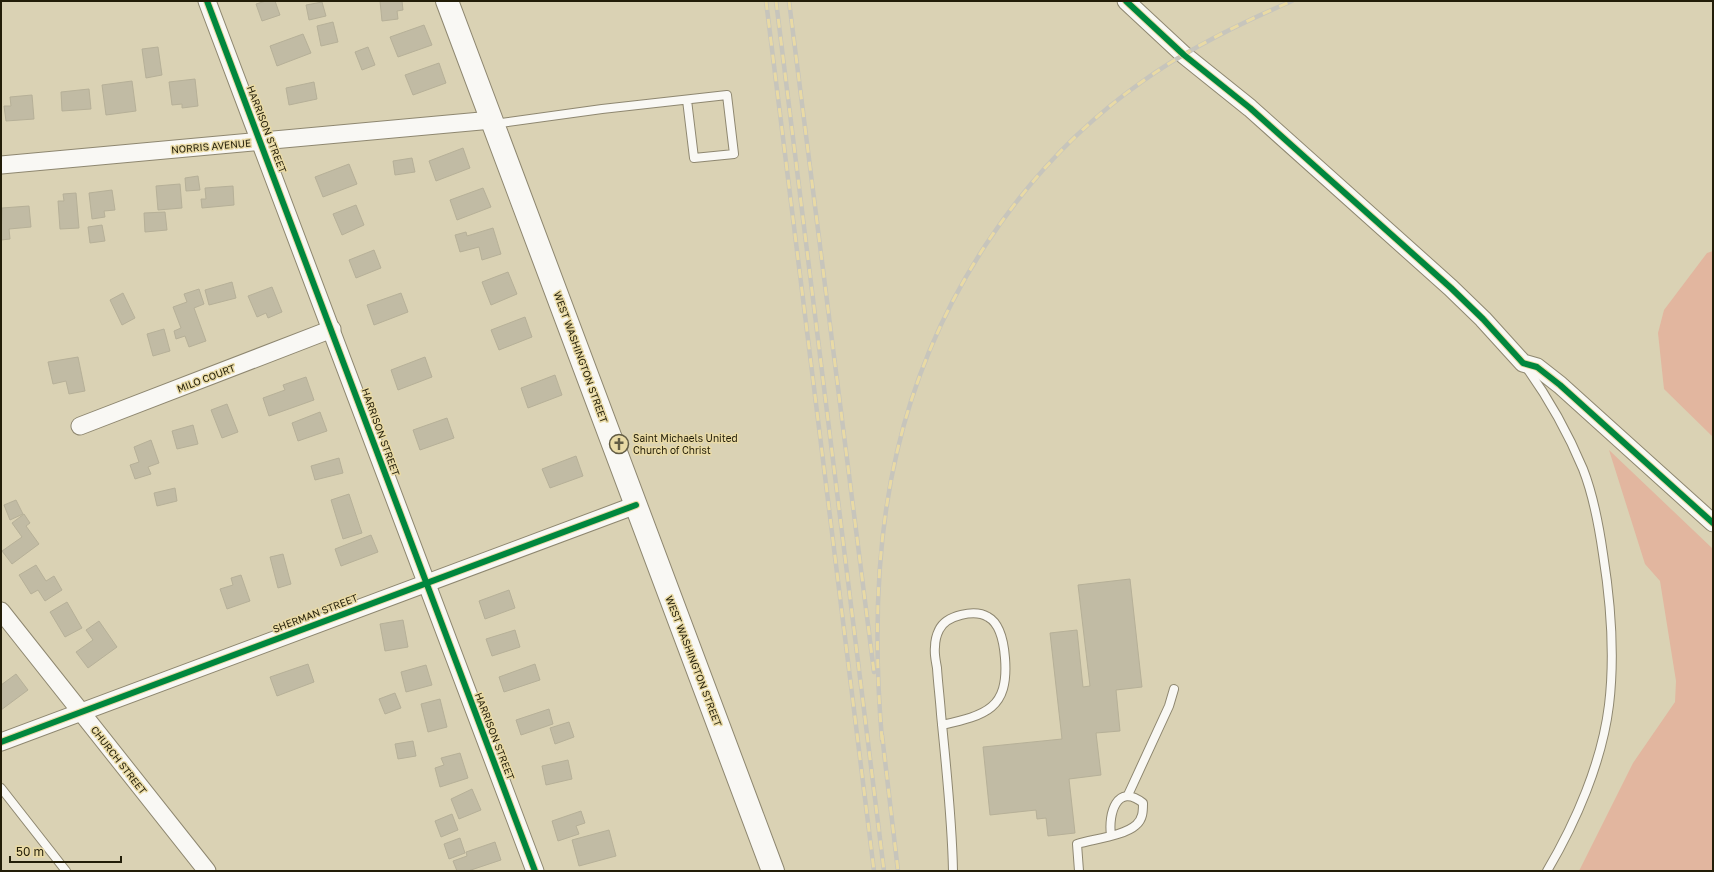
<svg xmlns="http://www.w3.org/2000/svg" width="1714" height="872" viewBox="0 0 1714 872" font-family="'Golos Text',sans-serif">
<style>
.green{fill:#e2b69f}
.building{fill:#c1bba4;stroke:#b6b098}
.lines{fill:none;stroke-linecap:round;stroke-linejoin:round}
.service-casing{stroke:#8e8770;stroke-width:10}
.minor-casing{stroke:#8e8770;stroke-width:19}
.secondary-casing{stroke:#8e8770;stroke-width:24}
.service{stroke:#f9f8f4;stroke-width:8}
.minor{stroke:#f9f8f4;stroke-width:17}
.secondary{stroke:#f9f8f4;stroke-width:22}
.rail-casing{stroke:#c7c5bc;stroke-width:4.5}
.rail{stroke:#e9daa5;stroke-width:3;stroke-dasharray:9;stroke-linecap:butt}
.cycleway-casing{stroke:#e9daa5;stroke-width:8}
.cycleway{stroke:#00873e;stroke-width:6}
.labels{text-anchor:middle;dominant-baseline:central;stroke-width:3;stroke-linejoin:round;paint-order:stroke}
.street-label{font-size:10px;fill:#221d08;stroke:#e9daa5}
.poi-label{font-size:10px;fill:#221d08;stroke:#e9daa5;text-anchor:start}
</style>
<rect width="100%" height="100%" fill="#dad2b4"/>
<g class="green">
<polygon points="1713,251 1713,437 1664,389 1658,333 1664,310 1707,253"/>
<polygon points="1609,450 1713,549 1713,871 1579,871 1633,763 1675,702 1676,681 1660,581 1645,564"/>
</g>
<g class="building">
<polygon points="266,1 275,1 280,15 262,21 256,4"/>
<polygon points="380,1 402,1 403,10 397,11 398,19 382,21"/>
<polygon points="322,2 326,16 309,20 306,5"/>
<polygon points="333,22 338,42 321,46 317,26"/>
<polygon points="424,25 432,45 398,57 390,37"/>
<polygon points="303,34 311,53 277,66 270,46"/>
<polygon points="158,47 162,75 146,78 142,49"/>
<polygon points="368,47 375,65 362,70 355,52"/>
<polygon points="439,63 446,83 413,95 405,75"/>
<polygon points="195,79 198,106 182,108 182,104 172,105 169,82"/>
<polygon points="132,81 136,111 106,115 102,85"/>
<polygon points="314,82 317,99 289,105 286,88"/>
<polygon points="89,89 91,109 62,111 61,92"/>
<polygon points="32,95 34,119 6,121 4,106 11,106 10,97"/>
<polygon points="463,148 470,168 436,181 429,161"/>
<polygon points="412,158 415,172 395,175 393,161"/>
<polygon points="349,164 357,184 323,197 315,177"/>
<polygon points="198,176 200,190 186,191 185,178"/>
<polygon points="180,184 182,208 158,210 156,186"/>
<polygon points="233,186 234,205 202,208 201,199 206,199 205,188"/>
<polygon points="483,188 491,207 457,220 450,200"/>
<polygon points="112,190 115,210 104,211 105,217 92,219 89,193"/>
<polygon points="76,193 79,228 60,229 58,201 64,201 63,194"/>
<polygon points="356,205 364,225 342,235 333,214"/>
<polygon points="29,206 31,227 9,229 10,239 1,240 2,208"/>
<polygon points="165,212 167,230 145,232 144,213"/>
<polygon points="102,225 105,241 90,243 88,227"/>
<polygon points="493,228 501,254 482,260 479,247 460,252 455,235 466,232 467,236"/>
<polygon points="374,250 381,268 356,278 349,260"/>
<polygon points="508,272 517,294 491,305 482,282"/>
<polygon points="232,282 236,298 209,305 205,290"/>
<polygon points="272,287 282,312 268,318 266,313 257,317 248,296"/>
<polygon points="199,289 204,304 194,308 206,341 189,347 185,336 176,339 174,331 181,328 173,307 187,302 184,294"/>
<polygon points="123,293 135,318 122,325 110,300"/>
<polygon points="401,293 408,312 374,325 367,305"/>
<polygon points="525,317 532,337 499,350 491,330"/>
<polygon points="164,329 170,351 153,356 147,334"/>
<polygon points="78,357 85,391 69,394 66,381 53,384 48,362"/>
<polygon points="425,357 432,377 398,390 391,370"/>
<polygon points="555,375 562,395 528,408 521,388"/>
<polygon points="306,377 314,400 269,416 263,398 285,390 283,385"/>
<polygon points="227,404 238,432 222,438 211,410"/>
<polygon points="320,412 327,431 298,441 292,423"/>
<polygon points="447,418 454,438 420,450 413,430"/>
<polygon points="193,425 198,444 177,449 172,431"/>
<polygon points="151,440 159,463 148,467 151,474 135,479 130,465 139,462 134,447"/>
<polygon points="576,456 583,476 550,488 542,469"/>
<polygon points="339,458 343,473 315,480 311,466"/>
<polygon points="175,488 177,501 157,506 154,493"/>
<polygon points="349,494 362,533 343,539 331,500"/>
<polygon points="16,500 23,514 10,520 4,505"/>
<polygon points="24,514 30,523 26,526 39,544 12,564 2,551 22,537 12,523"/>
<polygon points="371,535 378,552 341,566 335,549"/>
<polygon points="283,554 291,584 278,588 270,557"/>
<polygon points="36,565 46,581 54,576 62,590 45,601 38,590 31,594 19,575"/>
<polygon points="241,575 250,601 227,609 220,589 233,585 231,578"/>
<polygon points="1130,579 1142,687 1116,690 1120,731 1096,733 1101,775 1069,779 1075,833 1048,836 1046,818 1037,819 1036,810 990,815 983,747 1062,739 1050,633 1077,630 1083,687 1090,686 1078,585"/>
<polygon points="509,590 515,608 485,619 479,601"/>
<polygon points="67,602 82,628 65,637 50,612"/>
<polygon points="403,620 408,647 385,651 380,624"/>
<polygon points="99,621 117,647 88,668 76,652 93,640 86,630"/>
<polygon points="515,630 520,647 492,656 486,639"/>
<polygon points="308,664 314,682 277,696 270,677"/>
<polygon points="535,664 540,680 504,692 499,677"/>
<polygon points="426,665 432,685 406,692 401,672"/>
<polygon points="16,674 28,690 1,710 1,685"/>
<polygon points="395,693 401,708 385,714 379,699"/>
<polygon points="440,699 447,727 428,732 421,704"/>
<polygon points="549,709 553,724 521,735 516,720"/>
<polygon points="569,722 574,737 555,744 550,728"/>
<polygon points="413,741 416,756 398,759 395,744"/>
<polygon points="460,753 468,778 440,787 435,768 444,765 441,758"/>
<polygon points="568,760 572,779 546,785 542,766"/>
<polygon points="472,789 481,810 459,819 451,799"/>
<polygon points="581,811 585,823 576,826 579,834 558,841 552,821"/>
<polygon points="452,814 458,830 441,837 435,821"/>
<polygon points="609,830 616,856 579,866 572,840"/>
<polygon points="460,838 465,853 449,859 444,844"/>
<polygon points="495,842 501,860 468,871 457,871 453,861 467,856 466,852"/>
</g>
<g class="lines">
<defs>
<g id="service">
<polyline points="494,124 602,109 727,95 734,154 694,158 687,100"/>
<path d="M 1526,367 C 1549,399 1568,433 1583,469 C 1594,497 1599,526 1603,554 C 1611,604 1615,655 1609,705 C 1602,762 1576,822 1547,871"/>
<path d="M 942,725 C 986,715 1009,709 1005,658 C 1004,645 1001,624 988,617 C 975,609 946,615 939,630 C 937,634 935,642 935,647 C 934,654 936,662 937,668 C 938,684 940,699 941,714 C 946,766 952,818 953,871"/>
<polyline points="1,788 66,871"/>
<polyline points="1128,795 1169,706 1174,689"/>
<path d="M 1079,871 L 1077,844 C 1093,839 1124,836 1136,825 C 1143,819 1143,811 1143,803 C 1117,782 1108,814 1111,835"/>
</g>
<g id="minor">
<polyline points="207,1 535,871"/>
<polyline points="1126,1 1184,55 1250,108 1451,288 1483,319 1523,363 1537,367 1560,385 1713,523"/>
<polyline points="1,165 492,120"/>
<polyline points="80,426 332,329"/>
<polyline points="1,611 207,871"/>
<polyline points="1,742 636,505"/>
</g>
<polyline id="secondary" points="447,1 773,871"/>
</defs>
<use href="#service" class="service-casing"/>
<use href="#minor" class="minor-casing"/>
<use href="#secondary" class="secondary-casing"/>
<use href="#service" class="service"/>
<use href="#minor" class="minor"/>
<use href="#secondary" class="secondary"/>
<defs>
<g id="rail">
<polyline points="766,1 874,871"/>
<polyline points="776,1 884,871"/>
<polyline points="789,1 874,672"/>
<polyline points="882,735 898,871"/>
<path d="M 882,740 C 874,645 875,545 897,452 C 931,305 1019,168 1143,81 C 1189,48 1241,23 1292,1"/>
</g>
</defs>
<use href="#rail" class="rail-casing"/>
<use href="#rail" class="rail"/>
<defs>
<g id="cycleway">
<polyline points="207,1 535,871"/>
<polyline points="1126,1 1184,55 1250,108 1451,288 1483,319 1523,363 1537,367 1560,385 1713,523"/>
<polyline points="1,742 636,505"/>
</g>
</defs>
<use href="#cycleway" class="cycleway-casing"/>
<use href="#cycleway" class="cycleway"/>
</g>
<defs>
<symbol id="church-ring" viewBox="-11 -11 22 22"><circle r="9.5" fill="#e9daa5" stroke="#625c44" stroke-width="1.5"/><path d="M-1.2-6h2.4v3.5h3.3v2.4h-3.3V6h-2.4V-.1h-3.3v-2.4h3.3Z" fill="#625c44"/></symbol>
</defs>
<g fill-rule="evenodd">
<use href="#church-ring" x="608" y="433" width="22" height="22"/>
</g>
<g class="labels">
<g class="street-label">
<text transform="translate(267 129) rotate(69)">HARRISON STREET</text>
<text transform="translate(211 146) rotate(-5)">NORRIS AVENUE</text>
<text transform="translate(581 357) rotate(70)">WEST WASHINGTON STREET</text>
<text transform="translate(206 378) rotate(-21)">MILO COURT</text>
<text transform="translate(381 432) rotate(70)">HARRISON STREET</text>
<text transform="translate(315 613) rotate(-21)">SHERMAN STREET</text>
<text transform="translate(694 661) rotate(69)">WEST WASHINGTON STREET</text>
<text transform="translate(495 736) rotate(69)">HARRISON STREET</text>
<text transform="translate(119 760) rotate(52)">CHURCH STREET</text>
</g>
<g class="poi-label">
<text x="633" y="438">Saint Michaels United<tspan x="633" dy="12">Church of Christ</tspan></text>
</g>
</g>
<rect width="1714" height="872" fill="none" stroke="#221d08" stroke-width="4"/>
<path d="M10 856v6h111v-6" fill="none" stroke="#221d08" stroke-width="2"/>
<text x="16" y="856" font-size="12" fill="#221d08" stroke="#e9daa5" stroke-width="3" paint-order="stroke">50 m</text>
</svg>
